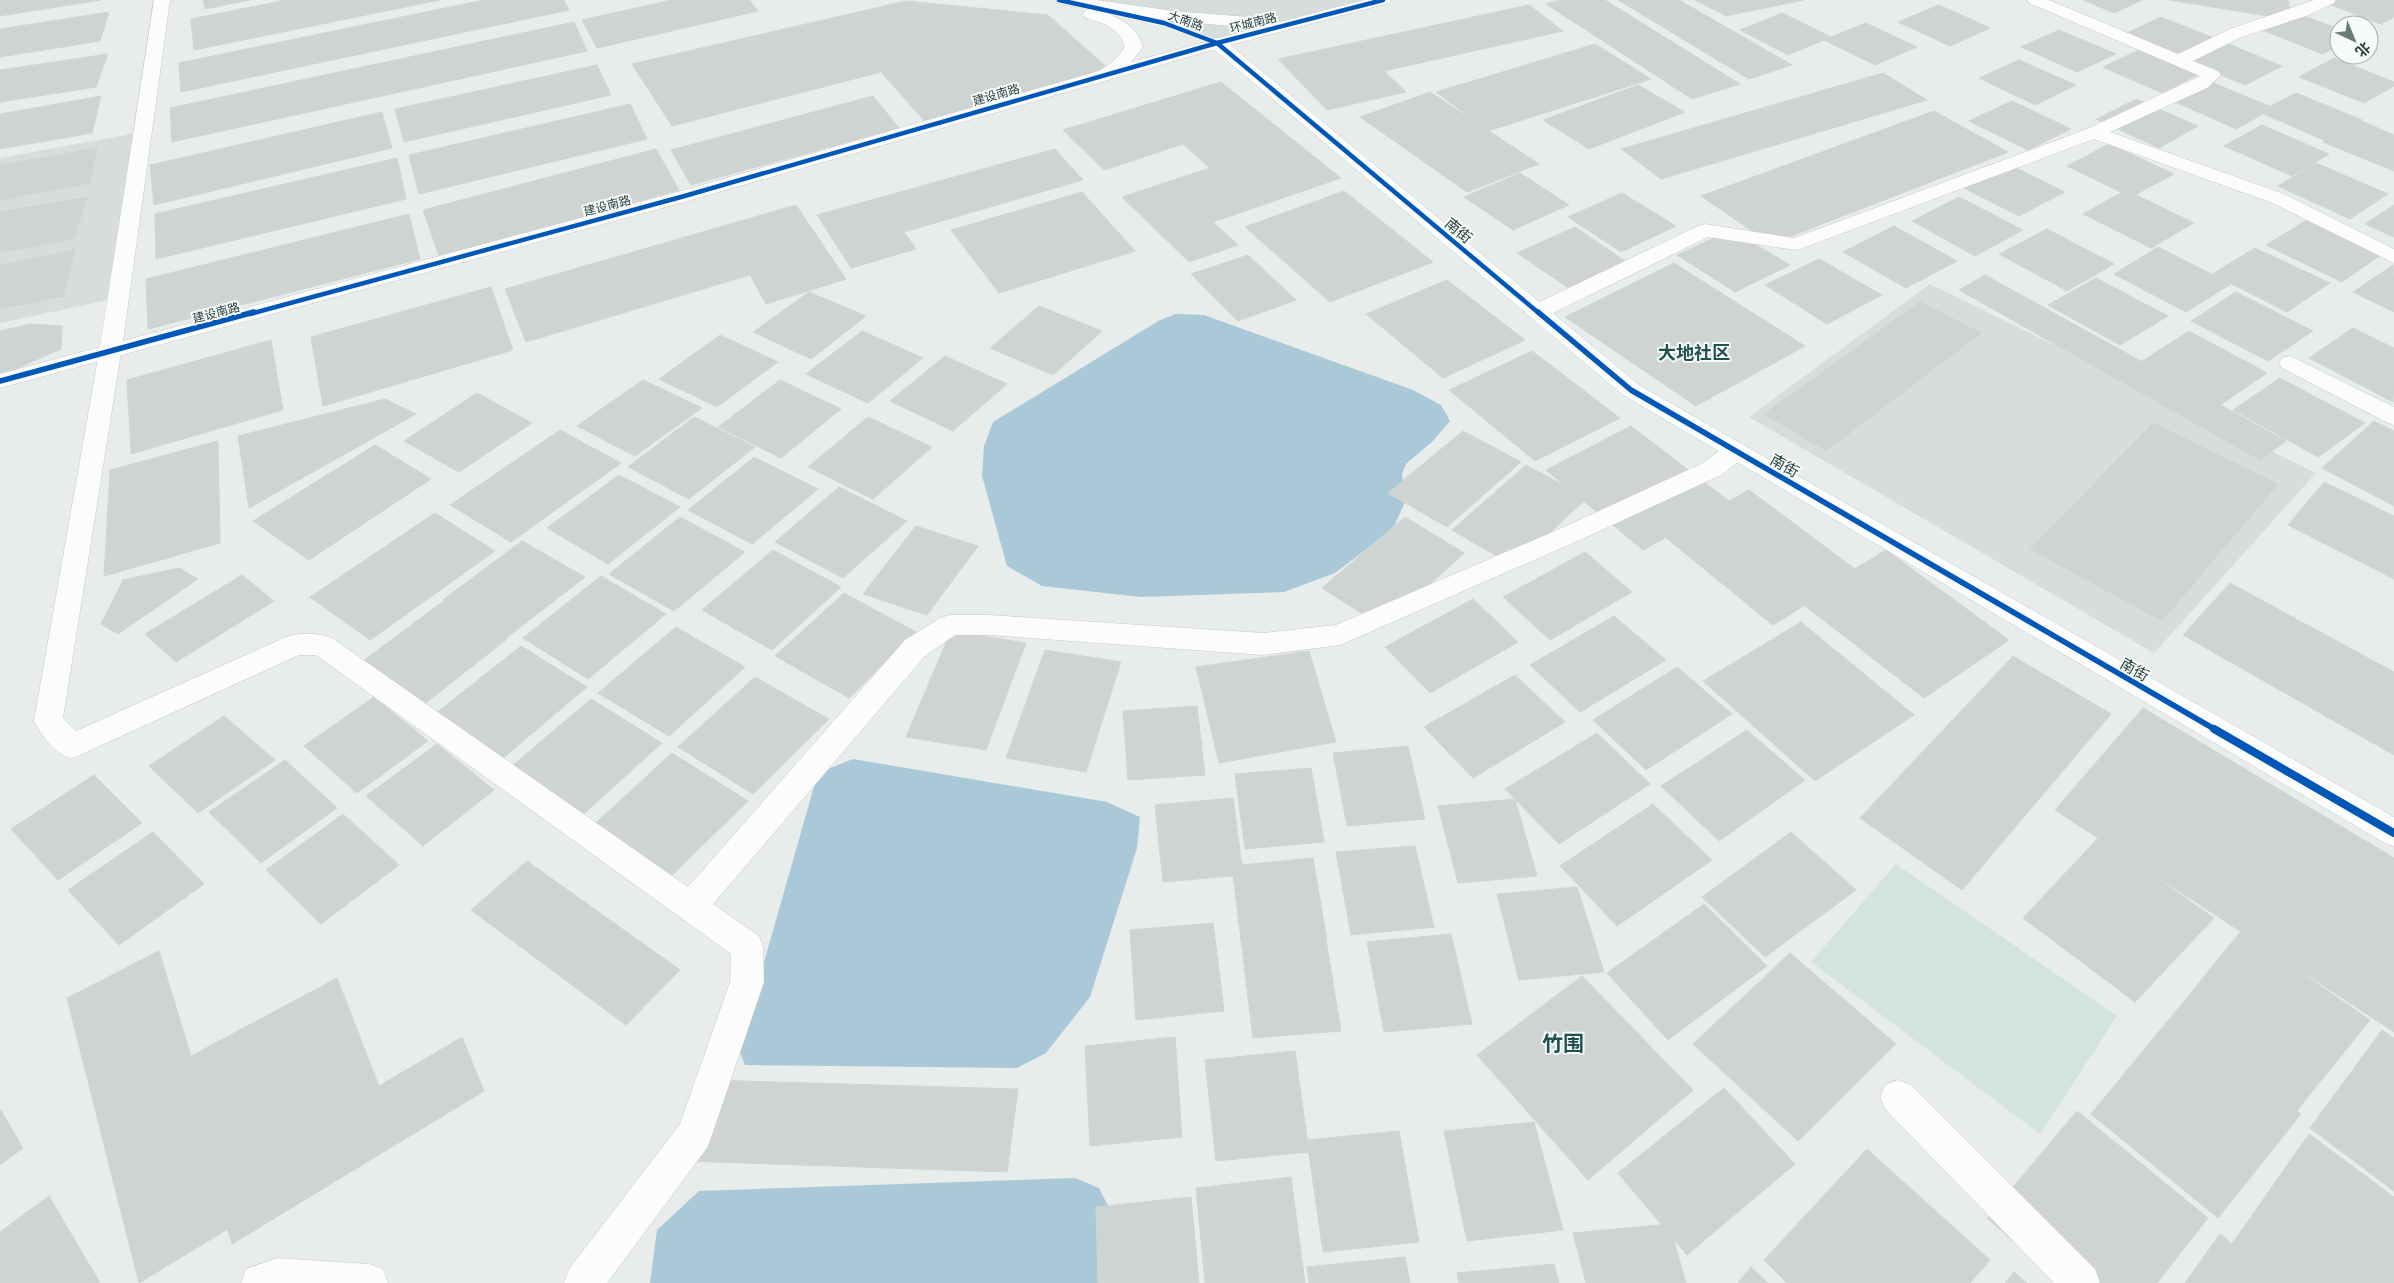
<svg xmlns="http://www.w3.org/2000/svg" width="2394" height="1283" viewBox="0 0 2394 1283" font-family="Commissioner,'Noto Sans SC',sans-serif">
<style>
.built{fill:#d6dddb}
.green{fill:#d2e4db}
.water{fill:#aac9d8}
.building{fill:#cfd3d2;stroke:#d0d5d4}
.lines{fill:none;stroke-linecap:round;stroke-linejoin:round}
.service-casing{stroke:#c5c9c8;stroke-width:1}
.minor-casing{stroke:#c5c9c8;stroke-width:1}
.tertiary-casing{stroke:#c5c9c8;stroke-width:1}
.service{fill:#fcfcfc;fill-rule:evenodd}
.minor{fill:#fcfcfc;fill-rule:evenodd}
.tertiary{fill:#fcfcfc;fill-rule:evenodd}
.cycleway-far2-casing{stroke:#f6faf9;stroke-width:6}
.cycleway-far1-casing{stroke:#f6faf9;stroke-width:9}
.cycleway-casing{stroke:#f6faf9;stroke-width:11}
.cycleway-far2{stroke:#0057b8;stroke-width:4.5}
.cycleway-far1{stroke:#0057b8;stroke-width:5.5}
.cycleway{stroke:#0057b8;stroke-width:8}
.labels{text-anchor:middle;dominant-baseline:central;stroke-width:4;stroke-linejoin:round;paint-order:stroke}
.far-street-label{font-size:12px;fill:#253f3d;stroke:#f6faf9}
.street-label{font-size:15px;fill:#253f3d;stroke:#f6faf9}
.quarter-label{font-size:18px;font-weight:bold;fill:#21514f;stroke:#f6faf9}
.near-quarter-label{font-size:21px;font-weight:bold;fill:#21514f;stroke:#f6faf9}
</style>
<rect width="100%" height="100%" fill="#e8eceb"/>
<g class="built">
<polygon points="1059,0 1383,0 1217,43 1164,23"/>
<polygon points="142,132 118,298 0,323 0,158"/>
<polygon points="1930,284 2316,473 2154,653 1749,417"/>
</g>
<polygon class="green" points="1896,864 2117,1016 2040,1134 1811,962"/>
<g class="water">
<polygon points="1176,314 1204,315 1413,390 1441,405 1450,421 1433,441 1406,464 1402,474 1405,502 1393,529 1335,573 1284,592 1141,597 1042,586 1007,566 982,476 984,446 993,422 1160,320"/>
<polygon points="853,759 1107,802 1140,817 1137,848 1090,997 1046,1053 1017,1068 745,1065 739,1050 815,783 825,770"/>
<polygon points="1075,1178 1099,1188 1123,1236 1121,1283 650,1283 657,1230 699,1191"/>
</g>
<g class="building">
<polygon points="0,0 101,0 0,16"/>
<polygon points="203,0 250,0 205,9"/>
<polygon points="286,0 440,0 194,50 191,19"/>
<polygon points="484,0 564,0 569,10 181,92 179,63"/>
<polygon points="672,0 749,0 758,11 597,48 582,20"/>
<polygon points="1560,0 1605,0 1740,84 1692,99 1546,4"/>
<polygon points="1618,0 1679,0 1792,65 1749,79"/>
<polygon points="1695,0 1804,0 1726,16"/>
<polygon points="2083,0 2142,0 2114,13"/>
<polygon points="2169,0 2288,0 2292,20"/>
<polygon points="2322,0 2394,0 2394,17 2381,24 2321,1"/>
<polygon points="906,1 1048,15 1112,72 928,125 881,72 672,126 632,64"/>
<polygon points="1529,5 1563,31 1384,71 1406,92 1327,110 1278,59"/>
<polygon points="1939,5 1990,28 1950,46 1898,22"/>
<polygon points="109,12 100,41 0,57 0,29"/>
<polygon points="1782,13 1831,37 1788,55 1740,30"/>
<polygon points="2296,13 2339,29 2339,45 2323,54 2262,30"/>
<polygon points="2161,17 2219,40 2183,58 2125,34"/>
<polygon points="574,22 587,51 172,142 170,108"/>
<polygon points="1866,23 1917,47 1875,65 1824,40"/>
<polygon points="2059,30 2116,54 2077,72 2021,47"/>
<polygon points="2221,41 2282,66 2245,85 2185,60"/>
<polygon points="1595,44 1651,79 1488,131 1436,92"/>
<polygon points="2141,49 2201,73 2162,93 2103,67"/>
<polygon points="108,54 96,87 0,102 0,70"/>
<polygon points="2334,58 2394,82 2394,86 2364,103 2299,77"/>
<polygon points="2019,60 2076,85 2035,105 1979,78"/>
<polygon points="597,65 611,95 404,142 395,109"/>
<polygon points="1883,73 1927,100 1661,179 1621,149"/>
<polygon points="1221,82 1341,178 1213,222 1238,245 1189,262 1122,197 1210,168 1183,144 1104,170 1063,130"/>
<polygon points="2211,82 2274,108 2236,129 2173,101"/>
<polygon points="1638,85 1685,112 1589,149 1543,120"/>
<polygon points="1430,92 1539,164 1467,192 1360,117"/>
<polygon points="2296,93 2362,120 2326,141 2259,112"/>
<polygon points="101,96 92,133 0,149 0,114"/>
<polygon points="873,96 899,128 691,185 671,150"/>
<polygon points="2136,99 2198,126 2159,148 2096,119"/>
<polygon points="2012,101 2071,129 2028,150 1969,121"/>
<polygon points="630,104 647,139 419,194 409,155"/>
<polygon points="1934,111 2008,152 1771,244 1701,196"/>
<polygon points="382,112 392,148 154,205 150,165"/>
<polygon points="2359,120 2394,135 2394,171 2323,142"/>
<polygon points="2262,125 2329,154 2292,176 2224,146"/>
<polygon points="2109,144 2174,174 2131,197 2067,166"/>
<polygon points="97,148 90,183 0,200 0,165"/>
<polygon points="656,149 679,190 439,256 423,210"/>
<polygon points="1055,149 1083,180 904,232 916,249 851,268 817,215"/>
<polygon points="397,158 406,199 156,259 155,214"/>
<polygon points="2002,161 2065,192 2019,216 1956,184"/>
<polygon points="2316,163 2388,194 2350,219 2278,186"/>
<polygon points="1520,173 1569,205 1513,230 1464,197"/>
<polygon points="2126,190 2194,223 2151,248 2083,214"/>
<polygon points="1344,191 1433,262 1330,302 1245,227"/>
<polygon points="1082,192 1135,251 999,293 951,230"/>
<polygon points="1622,193 1676,226 1621,252 1568,217"/>
<polygon points="87,197 74,239 0,252 0,212"/>
<polygon points="1959,197 2023,230 1975,256 1912,221"/>
<polygon points="796,205 846,279 766,304 750,275 526,342 505,289"/>
<polygon points="2394,205 2394,237 2365,224"/>
<polygon points="409,214 420,259 148,329 146,279"/>
<polygon points="2307,220 2382,254 2342,282 2266,245"/>
<polygon points="1894,226 1957,261 1906,288 1843,252"/>
<polygon points="1575,227 1628,263 1570,289 1517,253"/>
<polygon points="2047,229 2114,264 2067,291 1999,254"/>
<polygon points="1731,230 1790,265 1735,292 1677,255"/>
<polygon points="2158,247 2231,284 2186,312 2114,274"/>
<polygon points="2255,248 2330,283 2287,312 2212,274"/>
<polygon points="75,250 64,296 0,309 0,265"/>
<polygon points="1248,255 1296,300 1238,321 1191,274"/>
<polygon points="1819,259 1882,295 1827,324 1765,285"/>
<polygon points="1674,263 1805,346 1696,406 1565,317"/>
<polygon points="2393,265 2394,312 2353,292"/>
<polygon points="1985,275 2286,441 2260,460 1959,290"/>
<polygon points="2096,278 2168,316 2120,345 2048,305"/>
<polygon points="1447,280 1525,340 1443,378 1366,314"/>
<polygon points="491,287 513,350 323,406 311,337"/>
<polygon points="809,292 866,316 811,359 753,332"/>
<polygon points="2236,292 2313,331 2268,361 2191,321"/>
<polygon points="1920,302 1981,333 1826,451 1764,414"/>
<polygon points="1039,306 1102,331 1053,375 990,348"/>
<polygon points="31,324 62,326 61,349 13,370 0,373 0,331"/>
<polygon points="2353,328 2394,348 2393,402 2309,358"/>
<polygon points="862,331 923,358 868,403 806,374"/>
<polygon points="2189,331 2267,373 2220,405 2141,362"/>
<polygon points="720,335 778,362 717,407 659,379"/>
<polygon points="271,340 283,410 131,454 127,380"/>
<polygon points="1532,351 1620,418 1535,461 1449,390"/>
<polygon points="945,356 1007,384 953,431 890,401"/>
<polygon points="2280,378 2365,423 2318,457 2233,410"/>
<polygon points="643,380 702,408 635,456 577,426"/>
<polygon points="780,380 841,409 781,458 718,427"/>
<polygon points="477,393 532,423 459,472 404,441"/>
<polygon points="385,399 416,414 249,508 238,436"/>
<polygon points="694,417 755,447 689,499 628,467"/>
<polygon points="868,417 932,447 873,499 808,467"/>
<polygon points="2374,421 2394,431 2394,506 2322,468"/>
<polygon points="2153,423 2278,484 2162,621 2030,549"/>
<polygon points="1631,426 1730,502 1643,550 1546,470"/>
<polygon points="560,430 621,463 511,542 450,505"/>
<polygon points="1463,431 1521,462 1447,527 1388,493"/>
<polygon points="218,441 220,543 104,576 110,470"/>
<polygon points="375,445 431,479 309,560 253,521"/>
<polygon points="754,457 818,489 752,544 688,510"/>
<polygon points="1526,465 1587,498 1514,566 1452,530"/>
<polygon points="619,475 680,507 608,564 547,528"/>
<polygon points="2324,482 2394,516 2394,579 2288,525"/>
<polygon points="839,487 907,521 843,578 775,542"/>
<polygon points="1749,490 1859,572 1773,625 1665,537"/>
<polygon points="435,513 495,551 370,640 310,597"/>
<polygon points="680,517 745,552 674,611 609,574"/>
<polygon points="1405,517 1464,553 1383,627 1322,588"/>
<polygon points="916,526 978,546 927,615 863,594"/>
<polygon points="522,541 585,577 505,639 443,600"/>
<polygon points="773,550 841,587 772,650 702,610"/>
<polygon points="1886,550 2009,640 1924,698 1800,602"/>
<polygon points="1585,552 1632,592 1550,640 1503,597"/>
<polygon points="179,568 198,579 118,634 101,624 123,580"/>
<polygon points="242,575 274,601 176,662 145,634"/>
<polygon points="601,576 666,614 588,679 523,638"/>
<polygon points="2230,583 2394,672 2394,755 2183,635"/>
<polygon points="844,593 916,632 849,698 775,656"/>
<polygon points="1473,599 1518,642 1430,693 1385,647"/>
<polygon points="445,600 507,639 422,706 359,664"/>
<polygon points="1614,616 1666,660 1580,712 1530,665"/>
<polygon points="1801,622 1914,715 1815,781 1703,681"/>
<polygon points="676,627 745,667 669,736 598,693"/>
<polygon points="951,631 1026,643 986,750 906,737"/>
<polygon points="521,646 587,687 502,759 435,714"/>
<polygon points="1045,650 1121,662 1086,772 1006,758"/>
<polygon points="1309,651 1336,742 1219,763 1196,667"/>
<polygon points="2013,656 2111,714 1962,890 1860,818"/>
<polygon points="1677,667 1732,714 1646,770 1593,720"/>
<polygon points="1515,675 1565,722 1473,778 1424,727"/>
<polygon points="755,677 829,719 753,794 678,747"/>
<polygon points="374,697 428,741 357,793 304,746"/>
<polygon points="591,699 662,743 577,820 506,771"/>
<polygon points="1197,706 1205,775 1128,780 1123,711"/>
<polygon points="2143,708 2394,858 2394,1032 2055,810"/>
<polygon points="224,716 275,760 198,813 149,766"/>
<polygon points="1747,730 1805,780 1719,841 1661,786"/>
<polygon points="1597,733 1650,784 1559,844 1505,789"/>
<polygon points="437,744 494,790 423,846 366,796"/>
<polygon points="1408,746 1425,819 1347,826 1333,753"/>
<polygon points="672,753 748,801 664,883 587,831"/>
<polygon points="285,760 337,808 261,863 209,812"/>
<polygon points="1311,768 1324,842 1245,849 1235,774"/>
<polygon points="94,775 142,823 58,880 11,829"/>
<polygon points="1233,798 1243,875 1163,882 1155,805"/>
<polygon points="1515,799 1537,876 1458,883 1438,806"/>
<polygon points="1653,804 1712,860 1617,926 1560,866"/>
<polygon points="343,814 399,865 321,924 266,870"/>
<polygon points="153,832 204,884 119,945 68,890"/>
<polygon points="1791,832 1856,890 1765,957 1702,897"/>
<polygon points="2099,837 2214,918 2135,1002 2023,918"/>
<polygon points="1415,846 1434,927 1351,935 1336,852"/>
<polygon points="1313,858 1327,941 1242,948 1232,866"/>
<polygon points="527,861 680,970 626,1025 471,910"/>
<polygon points="1577,887 1604,972 1519,980 1497,894"/>
<polygon points="1704,904 1767,966 1668,1040 1607,973"/>
<polygon points="1213,923 1224,1011 1136,1020 1130,930"/>
<polygon points="2241,931 2370,1020 2294,1114 2168,1021"/>
<polygon points="1451,934 1472,1024 1384,1032 1367,942"/>
<polygon points="1326,940 1341,1031 1253,1038 1242,948"/>
<polygon points="159,951 241,1221 139,1283 67,998"/>
<polygon points="1790,953 1896,1044 1798,1141 1693,1044"/>
<polygon points="1582,976 1693,1090 1588,1180 1477,1055"/>
<polygon points="337,978 379,1086 462,1037 484,1091 232,1244 178,1063"/>
<polygon points="2171,1017 2301,1114 2218,1218 2091,1114"/>
<polygon points="2382,1030 2394,1038 2394,1191 2310,1128"/>
<polygon points="1175,1037 1182,1137 1090,1146 1085,1046"/>
<polygon points="1295,1051 1309,1152 1216,1161 1205,1060"/>
<polygon points="707,1080 1018,1089 1007,1172 683,1161"/>
<polygon points="1724,1088 1795,1164 1687,1255 1618,1173"/>
<polygon points="0,1109 23,1148 0,1165"/>
<polygon points="2077,1111 2208,1218 2157,1283 2060,1283 1987,1218"/>
<polygon points="1534,1122 1563,1230 1467,1241 1444,1131"/>
<polygon points="1399,1131 1419,1242 1323,1252 1307,1140"/>
<polygon points="2309,1134 2394,1197 2394,1283 2280,1283 2232,1244"/>
<polygon points="1867,1149 1990,1260 1970,1283 1787,1283 1764,1260"/>
<polygon points="1291,1177 1305,1283 1205,1283 1196,1188"/>
<polygon points="49,1196 100,1283 0,1283 0,1232"/>
<polygon points="1191,1197 1199,1283 1098,1283 1096,1207"/>
<polygon points="1669,1224 1686,1283 1586,1283 1573,1233"/>
<polygon points="2220,1234 2281,1283 2185,1283"/>
<polygon points="1405,1257 1410,1283 1309,1283 1307,1267"/>
<polygon points="1554,1264 1559,1283 1459,1283 1457,1273"/>
<polygon points="1751,1267 1768,1283 1738,1283"/>
<polygon points="2014,1272 2027,1283 2005,1283"/>
</g>
<g class="lines">
<defs>
<g id="service">
<polygon points="2027,0 2049,0 2178,54 2230,29 2314,0 2336,0 2334,3 2309,15 2242,37 2193,61 2218,71 2221,75 2207,88 2110,132 2284,194 2394,249 2394,263 2270,202 2094,139 1803,248 1796,250 1708,237 1545,317 1537,319 1529,317 1526,312 1529,307 1698,226 1705,224 1794,238 2087,129 2200,76 2029,3"/>
<path d="M 110,346 L 118,348 L 121,353 L 63,718 L 76,731 L 286,637 C 301,632 317,633 332,638 L 688,887 L 905,640 L 940,618 L 950,615 L 989,615 L 1263,633 L 1336,625 L 1564,527 L 1703,463 L 1727,445 L 1736,443 L 1745,445 L 1748,451 L 1745,457 L 1721,475 L 1582,539 L 1340,645 L 1263,655 L 989,635 L 955,635 L 925,656 L 713,904 L 759,936 L 763,947 L 764,982 L 712,1135 L 707,1148 L 607,1283 L 564,1283 L 569,1269 L 680,1124 L 730,982 L 731,954 L 316,655 L 299,655 L 82,754 C 79,756 74,758 71,758 C 56,756 40,733 34,721 L 99,353 L 102,348 Z"/>
<polygon points="2290,356 2394,407 2394,425 2386,422 2282,368 2279,363 2282,358"/>
<polygon points="1898,1080 1911,1085 2095,1269 2100,1283 2054,1283 1885,1109 1880,1097 1885,1085"/>
<polygon points="277,1258 369,1264 383,1269 388,1283 241,1283 246,1269"/>
</g>
<polygon id="minor" points="1217,38 1223,39 1639,385 2394,817 2394,846 2383,842 1623,395 1211,47 1208,43 1211,39"/>
<path id="tertiary" d="M 154,0 L 170,0 L 123,341 L 674,193 L 1099,71 L 1115,60 L 1125,47 C 1120,27 1101,23 1084,17 L 1082,13 L 1088,9 L 1057,3 L 1055,0 L 1097,0 L 1173,11 L 1261,18 L 1267,19 L 1268,25 L 1364,0 L 1391,0 L 1389,3 L 1223,47 L 688,201 L 0,388 L 0,374 L 100,347 ZM 1097,10 L 1173,21 L 1256,28 L 1131,62 L 1143,47 C 1136,24 1118,17 1097,10 Z"/>
</defs>
<use href="#service" class="service-casing"/>
<use href="#minor" class="minor-casing"/>
<use href="#tertiary" class="tertiary-casing"/>
<use href="#service" class="service"/>
<use href="#minor" class="minor"/>
<use href="#tertiary" class="tertiary"/>
<defs>
<g id="cycleway-far2">
<polyline points="1059,0 1164,23 1217,43 1540,314"/>
<polyline points="250,314 681,197 1217,43 1383,0"/>
</g>
<g id="cycleway-far1">
<polyline points="1538,312 1631,390 2216,730"/>
<polyline points="0,381 254,312"/>
</g>
<polyline id="cycleway" points="2214,729 2394,833"/>
</defs>
<use href="#cycleway-far2" class="cycleway-far2-casing"/>
<use href="#cycleway-far1" class="cycleway-far1-casing"/>
<use href="#cycleway" class="cycleway-casing"/>
<use href="#cycleway-far2" class="cycleway-far2"/>
<use href="#cycleway-far1" class="cycleway-far1"/>
<use href="#cycleway" class="cycleway"/>
</g>
<g class="labels">
<g class="far-street-label">
<text transform="translate(1186 20) rotate(19)">大南路</text>
<text transform="translate(1253 22) rotate(-14)">环城南路</text>
<text transform="translate(996 94) rotate(-16)">建设南路</text>
<text transform="translate(607 205) rotate(-15)">建设南路</text>
<text transform="translate(216 312) rotate(-15)">建设南路</text>
</g>
<g class="street-label">
<text transform="translate(1459 230) rotate(40)">南街</text>
<text transform="translate(1785 465) rotate(30)">南街</text>
<text transform="translate(2135 669) rotate(30)">南街</text>
</g>
<g class="quarter-label">
<text x="1694" y="352">大地社区</text>
</g>
<g class="near-quarter-label">
<text x="1563" y="1042">竹围</text>
</g>
</g>
<g transform="translate(2354 40) rotate(136)"><circle r="24" fill="#f6faf9" stroke="#a2afae"/>
<path d="M0-4L9 19L0 12L-9 19Z" fill="#697c7a"/>
<text y="-8" font-size="14" font-weight="bold" text-anchor="middle" fill="#253f3d">北</text>
</g>
</svg>
